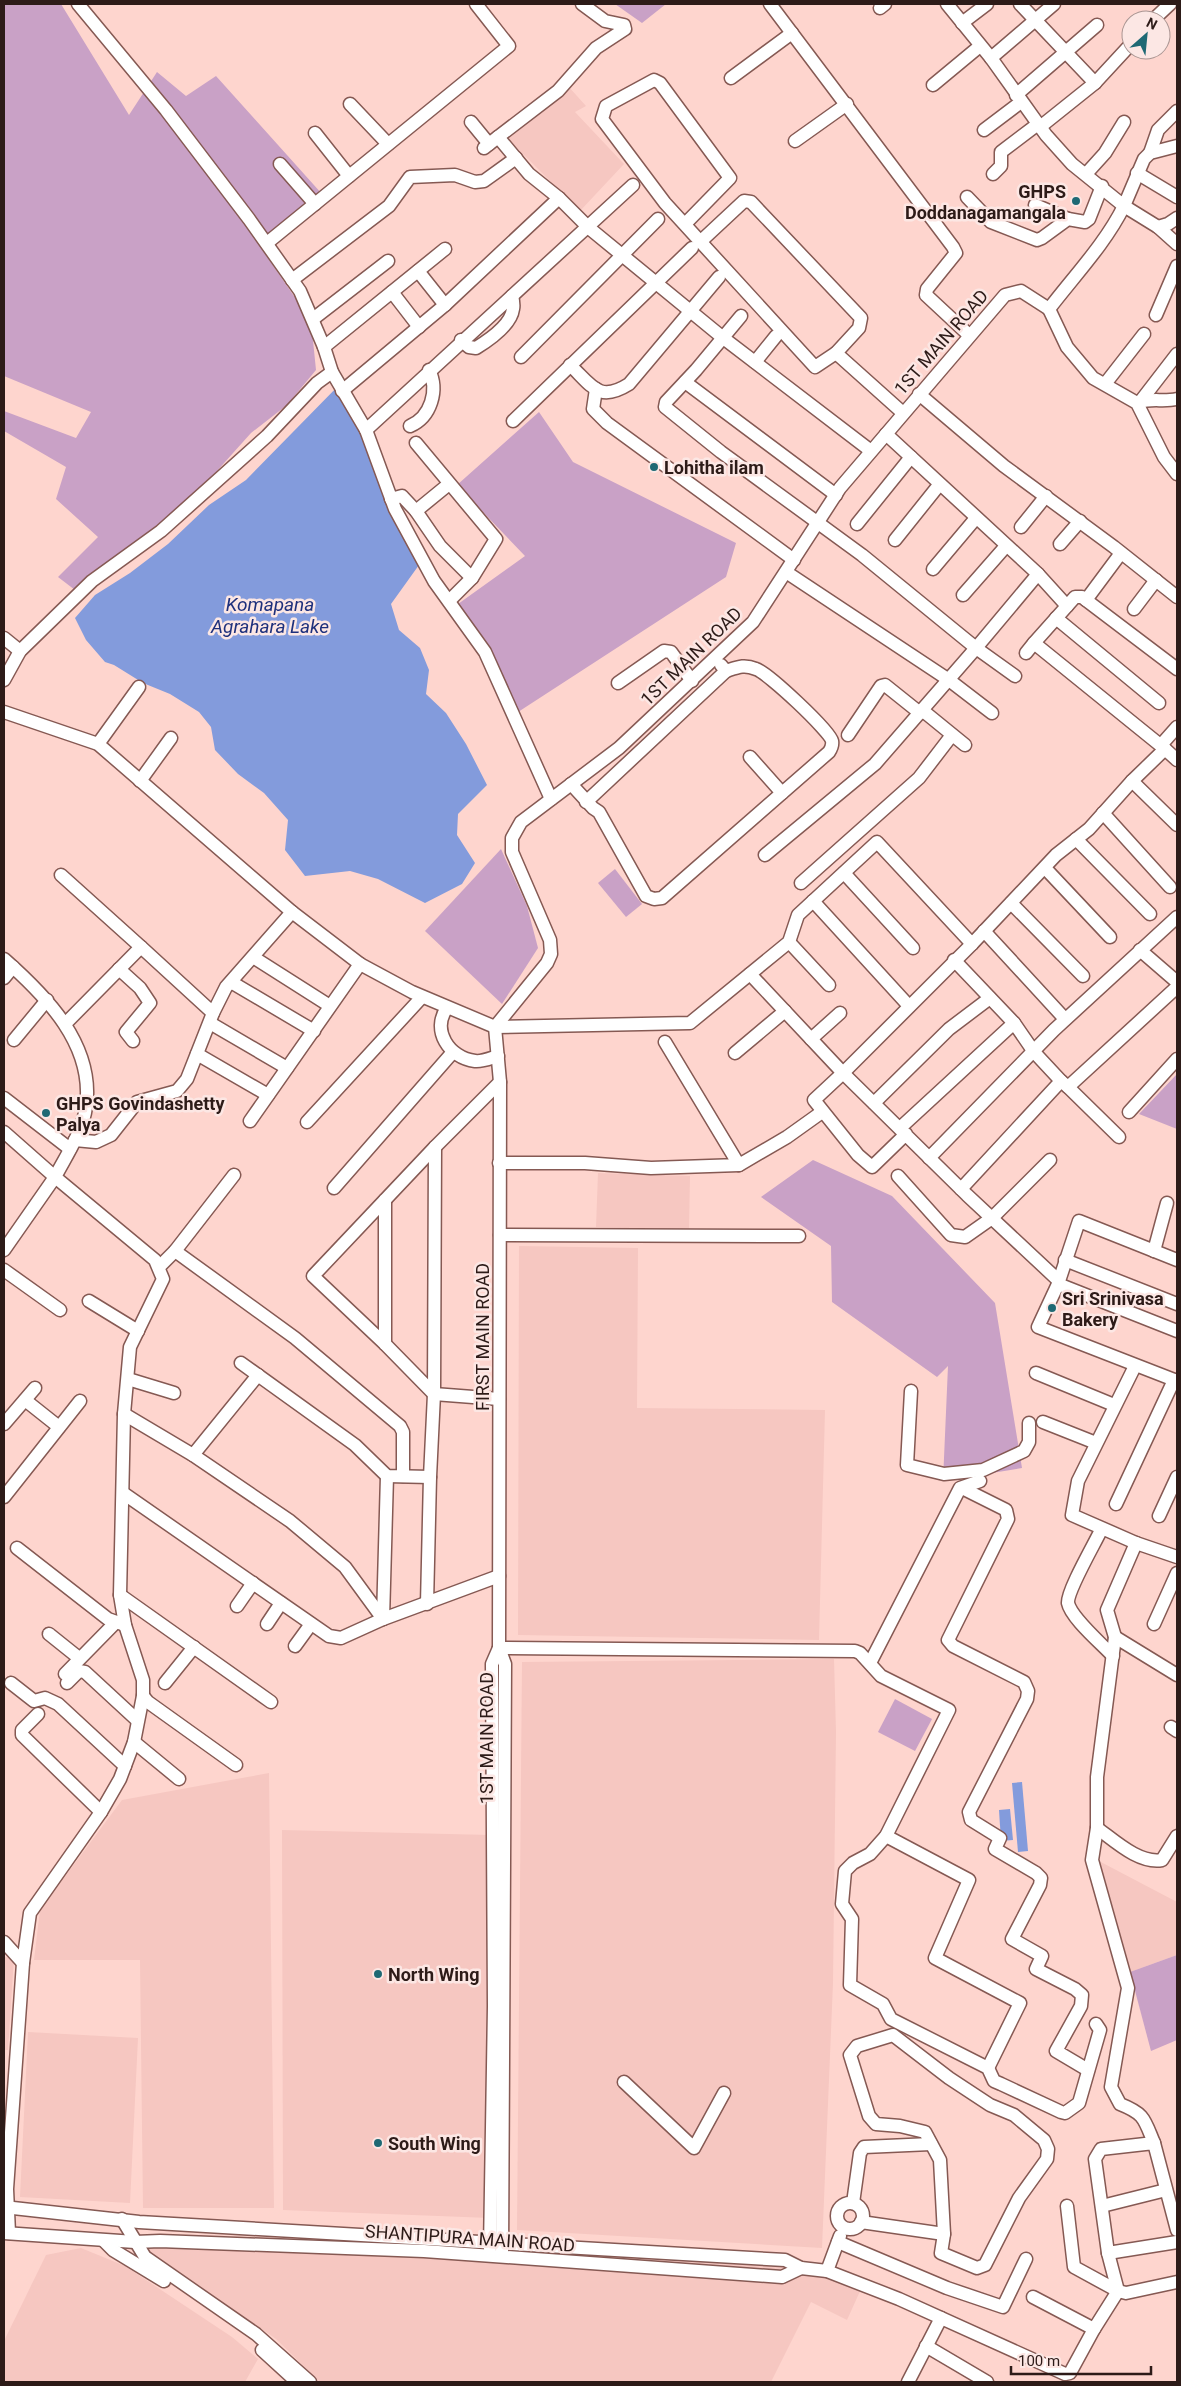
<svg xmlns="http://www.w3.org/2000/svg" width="1181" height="2386" viewBox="0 0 1181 2386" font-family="Roboto,sans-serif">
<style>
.built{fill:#f6c7c1}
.green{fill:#c9a1c6}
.water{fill:#839bdc}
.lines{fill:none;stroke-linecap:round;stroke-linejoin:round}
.minor-casing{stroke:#855953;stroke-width:15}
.minor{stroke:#fff;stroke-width:12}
.poi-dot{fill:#1f6974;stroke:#fce7e4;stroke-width:2}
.labels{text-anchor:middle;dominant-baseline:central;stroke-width:5;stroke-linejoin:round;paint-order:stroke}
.poi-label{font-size:18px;font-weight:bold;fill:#2d1b18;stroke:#fce7e4;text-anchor:start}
.street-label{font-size:18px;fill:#2d1b18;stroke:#fce7e4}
.water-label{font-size:19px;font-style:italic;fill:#1e307c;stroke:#fce7e4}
</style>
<rect width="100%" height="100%" fill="#fed5ce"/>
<g class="built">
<polygon points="568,86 586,106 575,112 624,164 580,211 507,138"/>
<polygon points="598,1173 690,1176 689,1230 596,1227"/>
<polygon points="519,1246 638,1248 637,1408 825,1410 819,1640 518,1635"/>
<polygon points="834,1659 836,1732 833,1983 822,2248 517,2230 522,1662"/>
<polygon points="269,1773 274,2208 143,2208 140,1960 34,1960 40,1910 122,1800"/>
<polygon points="282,1830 490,1835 490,2218 283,2210"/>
<polygon points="1097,1860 1177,1902 1177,1955 1130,1972"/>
<polygon points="4,1957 14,1958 8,2050 4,2050"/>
<polygon points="28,2032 138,2038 130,2203 20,2197"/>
<polygon points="81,2248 125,2266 232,2337 258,2359 245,2382 4,2382 4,2341 46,2255"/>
<polygon points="144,2248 550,2251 814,2263 861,2289 847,2320 811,2302 771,2382 320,2382 276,2339"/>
</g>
<g class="green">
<polygon points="4,4 61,4 129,115 157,72 186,96 216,76 322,194 259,245 311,321 316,370 287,405 251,433 216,472 147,536 75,590 58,577 98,537 56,499 66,467 4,431 4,411 76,438 91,412 4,376"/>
<polygon points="615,4 666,4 642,23"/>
<polygon points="539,412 573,462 736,543 726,577 515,714 489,645 458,604 525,556 457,485"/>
<polygon points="501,849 527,906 538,948 502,1004 425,931"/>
<polygon points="615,869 642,904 626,917 598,883"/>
<polygon points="1177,1074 1177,1129 1139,1114"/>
<polygon points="813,1160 892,1196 995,1303 1022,1468 943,1481 948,1366 937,1377 832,1302 831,1246 761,1197"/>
<polygon points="895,1699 932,1719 915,1751 878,1732"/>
<polygon points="1177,1955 1177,2040 1151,2051 1130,1972"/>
</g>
<g class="water">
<polygon points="343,381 424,558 391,604 399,630 420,648 429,670 426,694 446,713 466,744 487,785 458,814 457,835 475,863 462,884 425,903 378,879 350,871 305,876 285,850 288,820 264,793 238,774 215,750 211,727 199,712 170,694 143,683 114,665 105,662 86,640 75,618 95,595 130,573 168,544 209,505 246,480"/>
<polygon points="1022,1782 1028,1851 1018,1852 1012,1783"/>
<polygon points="1010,1809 1013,1840 1001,1841 999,1810"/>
</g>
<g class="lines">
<defs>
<g id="minor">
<polyline points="78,4 166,110 249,219 300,291 324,347"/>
<polyline points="770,4 953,247 956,253 927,289 926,295 969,335"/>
<polyline points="947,4 991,58 1046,135 1072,164 1124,206 1144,159 1150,153 1177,146"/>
<polyline points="1020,4 1095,83"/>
<polyline points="880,8 885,4"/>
<polyline points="1153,20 1170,4"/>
<polyline points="962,23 987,4"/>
<polyline points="991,58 1054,4"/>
<polyline points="731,78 792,33"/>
<polyline points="933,85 980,46"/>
<polyline points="1016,95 1097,25"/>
<polyline points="350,104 388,144"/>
<polyline points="471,122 489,144"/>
<polyline points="1040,127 1095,83 1131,44"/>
<polyline points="984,130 1021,102"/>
<polyline points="315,133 349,176"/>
<polyline points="498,137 558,91 596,48 625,29 624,25 605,21 582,4"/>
<polyline points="795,141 847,104"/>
<polyline points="484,148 498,137 529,174 559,198 589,228 722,337 871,451"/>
<polyline points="1150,153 1158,130 1177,111"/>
<polyline points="280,164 315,204"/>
<polyline points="1137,173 1177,197"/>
<polyline points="993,174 1001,166 1001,152 1038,124"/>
<polyline points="1086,174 1105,153 1124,122"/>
<polyline points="967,197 991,222 1037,240 1042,238 1068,219 1085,222 1089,219 1102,186"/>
<polyline points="1035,205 1068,219"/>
<polyline points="685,224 730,178 660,83 654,80 606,106 602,119 665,203 815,367 836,353"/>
<polyline points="1158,227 1168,224 1177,218"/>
<polyline points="700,242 744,201 751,202 861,318 859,328 836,353 903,413"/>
<polyline points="267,243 509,46 476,4"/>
<polyline points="445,249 324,347 332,372 366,430 633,185"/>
<polyline points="418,271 445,305"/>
<polyline points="292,280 389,206 410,177 455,175 475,182 484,181 516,158"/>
<polyline points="392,292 419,327"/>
<polyline points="1049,309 1067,347 1093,378 1137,403 1164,457 1177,474"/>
<path d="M 1049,309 C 1075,275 1105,244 1124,206 L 1158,227 L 1177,244"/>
<polyline points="1156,315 1177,266"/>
<polyline points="741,316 696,370 666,402 665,407 721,452 862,555 976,648 1038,574 886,434"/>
<polyline points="313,319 388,261"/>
<path d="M 461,340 L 469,347 L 476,348 C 489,340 511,325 513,309 C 514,305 513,300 512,296"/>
<polyline points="521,357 658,219"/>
<polyline points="755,362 776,336"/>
<path d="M 570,365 C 592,386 599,403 629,384 L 719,277"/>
<polyline points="685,382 836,495"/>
<polyline points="1105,384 1144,334"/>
<polyline points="596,389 593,409 607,423 794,560"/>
<polyline points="342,391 445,305 559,198"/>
<polyline points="919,394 1004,466 1114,547 1177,597"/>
<path d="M 1139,402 C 1153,398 1163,402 1177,399"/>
<polyline points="1140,402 1177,354"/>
<polyline points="513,421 692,248"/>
<path d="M 410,426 C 431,417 439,390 429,370"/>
<polyline points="366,430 395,509 434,581 485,652 551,799"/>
<polyline points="416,443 496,539 472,578 449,601"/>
<polyline points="449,484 416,511 440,546 472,578"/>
<polyline points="391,499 402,496 416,511"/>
<polyline points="857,524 911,457"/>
<polyline points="1021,527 1046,496"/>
<polyline points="895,540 939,485"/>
<polyline points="1060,544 1080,521"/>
<polyline points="933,569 976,518"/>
<polyline points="786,572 949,680 992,713"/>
<polyline points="1038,574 1067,606 1034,643 1165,749"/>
<polyline points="963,595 1006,546"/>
<polyline points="1086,600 1121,553"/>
<polyline points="1067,606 1075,597 1082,597 1177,669"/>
<polyline points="1134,609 1156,580"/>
<polyline points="1056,618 1159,703"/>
<polyline points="4,638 20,651"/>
<polyline points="1026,653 1034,643"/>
<polyline points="4,680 20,651 92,581 161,531 267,436 317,383 332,372"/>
<polyline points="618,683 664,651 671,652 692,681"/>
<polyline points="4,712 98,744 292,912 360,964 412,992 495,1027 690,1023 789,942 798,915 877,842 972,944 1056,855 1089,829 1132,781 1177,825"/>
<polyline points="848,735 881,686 885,685 920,713"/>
<polyline points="98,744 139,687"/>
<polyline points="965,745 922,710 976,648 1015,676"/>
<polyline points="1161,745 1177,727"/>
<polyline points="750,757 782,793"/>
<polyline points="140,781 171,738"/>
<polyline points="1132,781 1165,749 1177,760"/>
<path d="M 571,784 L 593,808 L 599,812 L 646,896 L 654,899 L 662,898 L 829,752 C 831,749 833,746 832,741 C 830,731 767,672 756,669 C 744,664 738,667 726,671"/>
<polyline points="586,802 726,671 721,665"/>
<polyline points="1103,813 1170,887"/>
<polyline points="1076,839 1150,914"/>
<polyline points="765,855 875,764 922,710"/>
<polyline points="1045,868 1110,937"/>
<polyline points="844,873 913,948"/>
<polyline points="61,875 141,947"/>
<polyline points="801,883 919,778 952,735"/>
<polyline points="813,901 909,1006"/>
<polyline points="1011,903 1083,976"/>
<polyline points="984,931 1065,1019"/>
<polyline points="789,942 829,985"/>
<polyline points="1140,950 1177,982"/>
<polyline points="253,957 330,1006"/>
<path d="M 4,959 C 46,996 95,1045 86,1107 C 83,1131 66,1156 55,1177 L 155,1260 L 163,1279 L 130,1347 L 124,1414 L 120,1595 L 125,1625 L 143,1680 L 143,1696 L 134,1742 L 120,1779 L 101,1812 L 30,1913 L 23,1963 L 7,2189 L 9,2233"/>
<polyline points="954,960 1014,1023 1034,1052 1061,1081 961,1189"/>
<polyline points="119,969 140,988 150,1003 126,1032 133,1041"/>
<polyline points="750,974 843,1073 972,944"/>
<polyline points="4,978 13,967"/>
<polyline points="231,982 314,1031"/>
<path d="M 447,1008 C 431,1030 449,1058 475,1061 C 482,1062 491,1058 498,1056"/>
<polyline points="210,1023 287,1068"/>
<polyline points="65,1024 141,947 213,1013"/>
<polyline points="495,1027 500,1082 499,1648 505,1664 502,2256"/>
<polyline points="495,1027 547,963 551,954 550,940 512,852 512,838 521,822 619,748 753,622 840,488 1005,295 1021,291 1049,309"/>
<polyline points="811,1039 840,1013"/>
<polyline points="14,1040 47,1000"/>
<polyline points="735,1053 785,1011"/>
<polyline points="197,1054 268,1095"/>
<polyline points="1061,1081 1068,1087 1177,987"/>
<polyline points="1068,1087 1119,1137"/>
<polyline points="4,1098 70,1149"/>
<polyline points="874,1103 949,1029 990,998"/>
<polyline points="1129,1112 1177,1059"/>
<polyline points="250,1121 360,964"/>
<polyline points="307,1122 422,997"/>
<polyline points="900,1128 1014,1023"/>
<polyline points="4,1132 55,1177 4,1250"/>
<polyline points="906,1134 872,1167 858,1155 814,1100 843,1073 967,1195 1058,1280"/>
<polyline points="75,1140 96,1142 111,1135 137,1102 177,1091 187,1079 213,1013 226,987 292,912"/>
<polyline points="929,1158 1054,1030 1177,917"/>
<polyline points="499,1163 585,1163 651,1168 739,1165 665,1042"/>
<polyline points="739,1165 787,1137 822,1112"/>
<polyline points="898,1176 951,1235 965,1237 992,1218 1050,1160"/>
<polyline points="334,1188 453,1052"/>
<polyline points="385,1200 385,1344"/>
<polyline points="500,1235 799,1236"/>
<polyline points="175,1251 295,1338 400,1426 403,1432 403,1476"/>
<polyline points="1154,1251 1167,1203"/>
<polyline points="1065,1260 1177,1304"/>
<polyline points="1177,1260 1079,1221 1058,1284 1038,1327 1177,1381"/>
<polyline points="159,1267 175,1251 234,1175"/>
<polyline points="4,1270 60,1310"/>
<polyline points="1058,1284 1177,1331"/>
<polyline points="89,1301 138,1331"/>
<polyline points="241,1363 355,1445 387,1476 430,1477"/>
<polyline points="1135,1366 1078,1481 1072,1515 1136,1543 1177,1557"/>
<polyline points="1036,1373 1114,1405"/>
<polyline points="128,1379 174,1393"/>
<polyline points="911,1391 907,1465 944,1474 983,1470 1024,1451 1029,1442 1029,1423"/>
<polyline points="499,1399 434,1394 385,1344 313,1276 435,1147 500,1082"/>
<polyline points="25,1400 59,1427"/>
<polyline points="124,1414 193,1455 290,1521 345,1567 383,1619"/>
<polyline points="1043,1422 1096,1443"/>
<polyline points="4,1424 35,1388"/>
<polyline points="193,1455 258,1375"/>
<polyline points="964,1489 1006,1510 1008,1519 948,1640 953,1646 1024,1682 1028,1691 1027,1699 969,1812 971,1820 1000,1838 995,1849 1036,1873 1041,1878 1040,1885 1012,1939 1042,1956 1036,1969 1075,1989 1082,1995 1081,2006 1056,2051 1088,2070"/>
<polyline points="123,1493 329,1636 341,1638 383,1619 499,1576"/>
<polyline points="4,1497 80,1401"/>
<polyline points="1116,1504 1174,1380"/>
<polyline points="1159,1516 1177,1477"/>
<path d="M 1101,1530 C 1095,1543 1067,1591 1068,1603 C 1071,1618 1102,1644 1113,1656"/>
<path d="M 1136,1543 L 1107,1610 L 1115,1637 L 1097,1777 L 1097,1828 L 1092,1860 L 1128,1988 L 1111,2087 L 1120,2104 C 1145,2114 1144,2119 1154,2143"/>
<polyline points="17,1548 108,1619 125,1625"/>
<polyline points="120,1595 271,1702"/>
<polyline points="427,1604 430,1477 434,1394 435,1147"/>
<polyline points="237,1606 253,1583"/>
<polyline points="383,1619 387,1476"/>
<polyline points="267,1624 281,1603"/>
<polyline points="1154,1624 1177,1573"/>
<polyline points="49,1634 79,1658"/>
<polyline points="1115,1637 1177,1675"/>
<polyline points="295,1646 311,1624"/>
<polyline points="499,1648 855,1651 860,1653 881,1676 949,1710 886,1836 969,1880 935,1958 1020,2003 988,2068"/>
<polyline points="870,1663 960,1488 980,1481"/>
<polyline points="65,1674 116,1622"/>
<polyline points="11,1683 34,1701 45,1698 58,1704 125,1766"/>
<polyline points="67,1683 79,1671 85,1672 137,1720"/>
<polyline points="165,1683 194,1647"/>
<polyline points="143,1696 148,1702 236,1765"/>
<polyline points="38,1714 22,1730 22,1735 101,1812"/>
<polyline points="1171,1727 1177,1731"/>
<polyline points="134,1742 179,1779"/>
<path d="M 1097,1828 C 1115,1841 1139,1864 1162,1860 L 1177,1836"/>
<polyline points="886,1836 870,1854 853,1863 845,1871 842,1904 852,1919 850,1985 883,2004 891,2019 988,2068 994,2081 1001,2084 1061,2112 1065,2113 1079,2103 1100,2030 1096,2024"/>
<polyline points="4,1942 23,1963"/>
<polygon points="893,2035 949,2078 990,2105 1014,2115 1044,2140 1048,2149 1047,2159 1019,2198 985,2265 977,2268 941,2253 944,2234 940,2160 925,2132 900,2126 876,2124 869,2116 850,2055 857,2046"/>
<polyline points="624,2082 694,2148 724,2093"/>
<polyline points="853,2203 860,2153 864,2147 931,2144"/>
<circle cx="850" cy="2216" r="13"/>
<polyline points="1067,2206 1074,2267 1118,2291 1126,2293 1177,2282"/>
<polyline points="1102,2206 1166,2190"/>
<polyline points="4,2207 139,2222 785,2260 801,2268 827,2271 899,2299 1065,2374 1070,2373 1094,2329 1118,2291 1108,2253 1095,2159 1101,2149 1154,2143 1177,2230"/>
<polyline points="122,2219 145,2257 256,2334 310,2382"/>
<polyline points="861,2222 944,2234"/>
<polyline points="4,2233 135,2242 160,2241 424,2251 782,2277 801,2268"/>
<polyline points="104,2241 113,2250 164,2281"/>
<polyline points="838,2242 947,2288 1003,2307 1026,2259"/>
<polyline points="490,2249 494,2006 492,1664 499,1648"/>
<polyline points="1108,2253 1177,2242"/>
<polyline points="827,2271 840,2236"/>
<polyline points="1033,2297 1094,2329"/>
<polyline points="926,2346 987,2382"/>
<polyline points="262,2350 297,2382"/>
<polyline points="908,2382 941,2318"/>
</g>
</defs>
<use href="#minor" class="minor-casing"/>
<use href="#minor" class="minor"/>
</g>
<g class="poi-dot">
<circle cx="1076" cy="201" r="5"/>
<circle cx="654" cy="467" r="5"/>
<circle cx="46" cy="1113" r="5"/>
<circle cx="1052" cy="1308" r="5"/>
<circle cx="378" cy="1974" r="5"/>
<circle cx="378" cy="2143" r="5"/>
</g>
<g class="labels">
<g class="poi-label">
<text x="1066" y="191" text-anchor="end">GHPS<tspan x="1066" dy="21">Doddanagamangala</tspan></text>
<text x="664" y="467">Lohitha ilam</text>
<text x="56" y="1103">GHPS Govindashetty<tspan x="56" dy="21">Palya</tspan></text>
<text x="1062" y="1298">Sri Srinivasa<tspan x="1062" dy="21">Bakery</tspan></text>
<text x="388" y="1974">North Wing</text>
<text x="388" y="2143">South Wing</text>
</g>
<g class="street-label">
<text transform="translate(941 342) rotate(-49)">1ST MAIN ROAD</text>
<text transform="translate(691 656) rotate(-44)">1ST MAIN ROAD</text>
<text transform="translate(482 1337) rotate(-90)">FIRST MAIN ROAD</text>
<text transform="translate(486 1738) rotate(-90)">1ST MAIN ROAD</text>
<text transform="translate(470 2238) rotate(4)">SHANTIPURA MAIN ROAD</text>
</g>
<g class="water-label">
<text x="270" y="604">Komapana<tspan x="270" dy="22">Agrahara Lake</tspan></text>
</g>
</g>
<rect width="1181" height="2386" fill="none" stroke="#2d1b18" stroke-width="10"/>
<g transform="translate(1146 35) rotate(27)"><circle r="24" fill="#fce7e4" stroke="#a99592"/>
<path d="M0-4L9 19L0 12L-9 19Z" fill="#1f6974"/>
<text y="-8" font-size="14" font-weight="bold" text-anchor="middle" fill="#2d1b18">N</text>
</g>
<path d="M1011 2366v8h140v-8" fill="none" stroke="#2d1b18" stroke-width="2.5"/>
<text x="1018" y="2366" font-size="15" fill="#2d1b18" stroke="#fce7e4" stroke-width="4" paint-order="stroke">100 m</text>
</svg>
